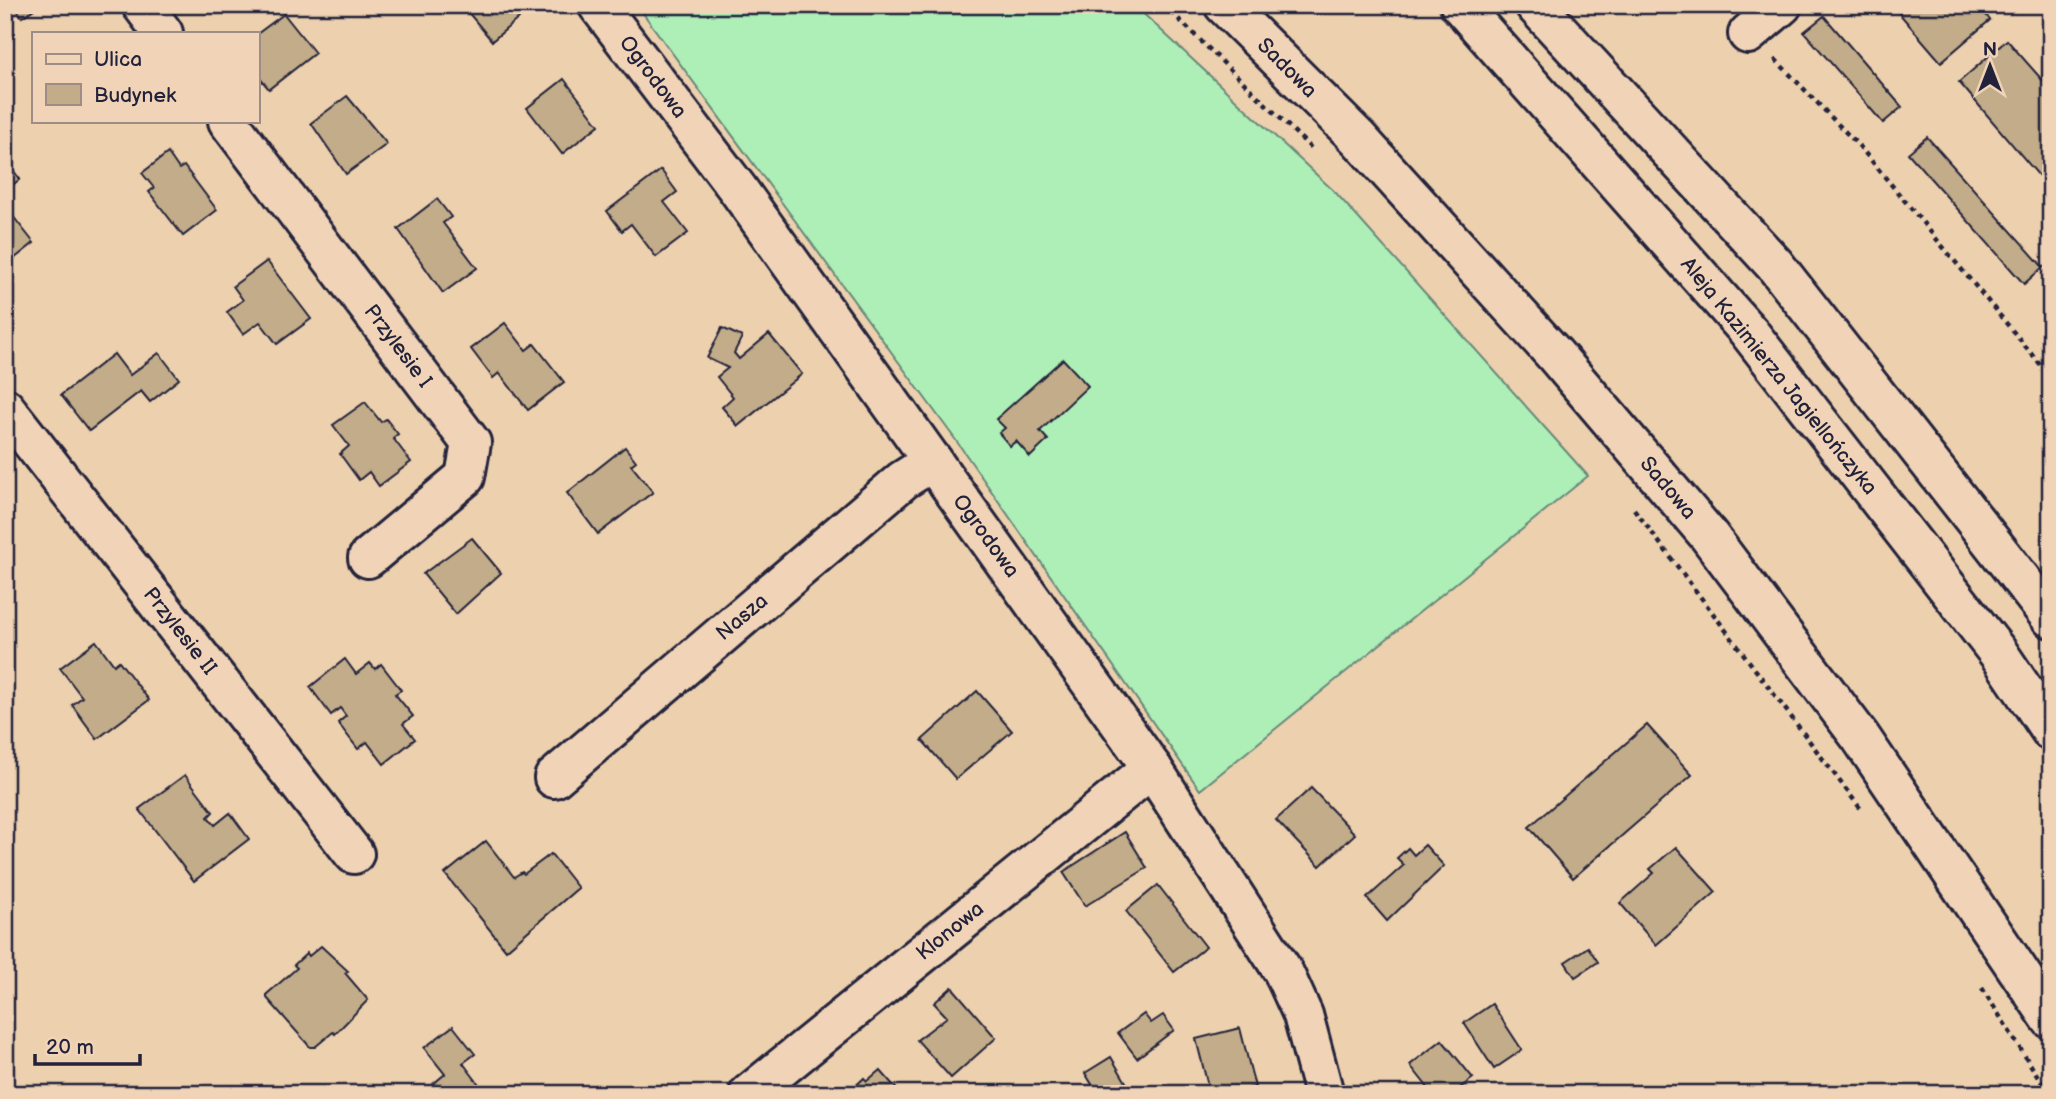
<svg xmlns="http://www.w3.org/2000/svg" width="2056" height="1099" viewBox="0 0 2056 1099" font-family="'Balsamiq Sans',sans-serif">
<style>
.grass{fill:#aeefb7;stroke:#688879;stroke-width:2}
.building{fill:#c2ac89;stroke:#22223b;stroke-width:2}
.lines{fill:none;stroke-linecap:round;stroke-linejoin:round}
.minor-casing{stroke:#22223b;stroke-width:44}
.highway-casing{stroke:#22223b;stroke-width:44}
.path{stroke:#22223b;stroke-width:4.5;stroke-dasharray:5 5;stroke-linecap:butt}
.minor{stroke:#f1d4b8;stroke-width:38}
.highway{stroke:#f1d4b8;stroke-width:38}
.labels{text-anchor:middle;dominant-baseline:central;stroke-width:6;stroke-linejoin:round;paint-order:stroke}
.street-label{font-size:21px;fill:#22223b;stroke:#f1d4b8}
</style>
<rect width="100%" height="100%" fill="#edd1af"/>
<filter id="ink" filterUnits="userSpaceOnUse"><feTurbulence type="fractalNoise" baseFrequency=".0143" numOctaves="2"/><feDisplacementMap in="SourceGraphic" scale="14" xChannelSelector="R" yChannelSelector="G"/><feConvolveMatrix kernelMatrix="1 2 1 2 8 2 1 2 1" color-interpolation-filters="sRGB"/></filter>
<g filter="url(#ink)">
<polygon class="grass" points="637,5 1134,5 1336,193 1588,476 1200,790 955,439"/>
<g class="building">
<polygon points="14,5 40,5 22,17"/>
<polygon points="462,5 530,5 532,7 492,41"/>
<polygon points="1892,5 1978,5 1990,20 1941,62"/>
<polygon points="284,14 315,53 269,89 257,75 257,34"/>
<polygon points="1824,16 1902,107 1883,123 1804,32"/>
<polygon points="2007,40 2051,90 2051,190 1959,82"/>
<polygon points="564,79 599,125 562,154 527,108"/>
<polygon points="347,96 387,144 346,174 311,123"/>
<polygon points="1927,137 2043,267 2024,284 1908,153"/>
<polygon points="168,153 179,169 184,166 217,210 183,236 149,192 154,188 142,173"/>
<polygon points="5,160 20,179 5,191"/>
<polygon points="661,170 677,192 664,202 688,233 656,257 631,224 622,231 607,211"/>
<polygon points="437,199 451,217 443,223 477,268 443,293 398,229"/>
<polygon points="5,206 34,243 5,266"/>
<polygon points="267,261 311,319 277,344 260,322 243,334 227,312 243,300 233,286"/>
<polygon points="505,323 526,350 534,344 564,382 528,410 499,373 493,378 471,349"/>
<polygon points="722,328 742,337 734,353 739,359 769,334 802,374 738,426 722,407 733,397 717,377 728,368 707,358"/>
<polygon points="159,353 179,379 150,402 141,391 89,431 61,395 114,354 130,375"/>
<polygon points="1063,359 1088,386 1040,431 1048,440 1030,457 1016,441 1010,446 999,433 1005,428 996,419"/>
<polygon points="365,402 381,422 386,419 398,434 393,438 411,462 379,486 369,472 359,480 340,454 349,446 333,425"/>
<polygon points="625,447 636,461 631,465 653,492 598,534 567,493"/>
<polygon points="472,538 501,573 456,614 423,574"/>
<polygon points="96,641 114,665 119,661 149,700 97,739 72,705 82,697 60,668"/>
<polygon points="345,659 356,674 370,663 375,669 381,664 401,690 395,694 413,716 403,724 415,739 384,764 367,742 358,749 338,723 346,716 340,708 331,715 310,687"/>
<polygon points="977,691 1012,731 956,779 922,740"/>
<polygon points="1647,725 1692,775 1573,878 1529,827"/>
<polygon points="185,775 213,812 208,817 215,825 230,813 249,839 194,881 139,809"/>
<polygon points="1311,788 1355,834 1320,866 1276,820"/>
<polygon points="1125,832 1147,868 1085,906 1063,872"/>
<polygon points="486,841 514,877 522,872 524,874 551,854 578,888 506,950 445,874"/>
<polygon points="1425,845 1444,866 1387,921 1367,898 1404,865 1397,858 1408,848 1414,855"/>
<polygon points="1676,847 1716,892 1656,945 1620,903 1654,873 1650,869"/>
<polygon points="1158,885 1206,947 1174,972 1126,911"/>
<polygon points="321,946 348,971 345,973 368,1000 335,1034 333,1032 315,1047 310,1047 267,998 267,994 297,968 294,965 307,953 309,956"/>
<polygon points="1588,947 1598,962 1575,977 1565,962"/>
<polygon points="952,987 996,1038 951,1078 917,1040 947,1017 934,1003"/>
<polygon points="1492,1004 1522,1050 1494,1069 1464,1023"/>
<polygon points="1144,1014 1151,1023 1163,1015 1174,1030 1137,1058 1118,1033"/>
<polygon points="453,1026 475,1054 463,1063 484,1091 480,1094 440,1094 433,1084 445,1074 424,1048"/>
<polygon points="1240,1028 1255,1087 1228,1094 1210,1094 1196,1039"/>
<polygon points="1442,1040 1473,1078 1452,1094 1433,1094 1410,1065"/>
<polygon points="1111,1057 1133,1094 1098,1094 1085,1073"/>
<polygon points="880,1070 901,1094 847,1094 864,1078 867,1081"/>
</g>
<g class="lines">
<defs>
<g id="minor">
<polyline points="142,5 163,33"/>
<polyline points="598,5 737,188 1152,768 1283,971 1303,1015 1324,1094"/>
<polyline points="1224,5 1358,138 1555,355 1709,536 1861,738 2051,1019"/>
<polyline points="1748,34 1782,5"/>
<polyline points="228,121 471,443 465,477 368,558"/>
<polyline points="5,408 354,854"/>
<polyline points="554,778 903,480 933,461"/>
<polyline points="749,1094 1152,768"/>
</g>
<g id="highway">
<polyline points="1460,5 1748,331 1999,654 2051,731"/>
<polyline points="1535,5 1775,265 2051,618"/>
</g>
</defs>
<use href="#minor" class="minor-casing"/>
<use href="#highway" class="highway-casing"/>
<g class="path">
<polyline points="1164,5 1314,151"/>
<polyline points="1775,59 1860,147 2051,377"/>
<polyline points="1634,509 1863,812"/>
<polyline points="1982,988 2049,1094"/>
</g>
<use href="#minor" class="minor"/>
<use href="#highway" class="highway"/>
</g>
</g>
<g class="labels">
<g class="street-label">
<text transform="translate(1287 68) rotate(45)">Sadowa</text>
<text transform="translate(653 77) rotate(53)">Ogrodowa</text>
<text transform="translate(398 346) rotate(53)">Przylesie I</text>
<text transform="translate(1779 376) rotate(51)">Aleja Kazimierza Jagiellończyka</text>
<text transform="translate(1668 488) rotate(50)">Sadowa</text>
<text transform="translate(986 536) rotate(54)">Ogrodowa</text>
<text transform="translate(742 617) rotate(-40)">Nasza</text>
<text transform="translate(180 631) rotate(52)">Przylesie II</text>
<text transform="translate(950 931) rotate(-39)">Klonowa</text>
</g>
</g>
<rect width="2056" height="1099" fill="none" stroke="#f1d4b8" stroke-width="28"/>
<rect x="14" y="14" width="2028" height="1071" fill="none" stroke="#22223b" stroke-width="2.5" filter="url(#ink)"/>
<rect x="32" y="32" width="228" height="91" fill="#f1d4b8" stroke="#9e8d86" stroke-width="2"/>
<rect x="46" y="54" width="35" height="10" fill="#f1d4b8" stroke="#9e8d86" stroke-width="2"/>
<text x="94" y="66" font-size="21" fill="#22223b">Ulica</text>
<rect x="46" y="84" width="35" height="21" fill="#c2ac89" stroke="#9e8d86" stroke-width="2"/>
<text x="94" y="102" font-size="21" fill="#22223b">Budynek</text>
<g transform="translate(1990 66)" stroke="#f1d4b8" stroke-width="5" paint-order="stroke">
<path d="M0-5L12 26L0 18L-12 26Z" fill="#22223b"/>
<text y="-10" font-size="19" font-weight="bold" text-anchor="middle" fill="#22223b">N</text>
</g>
<path d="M35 1054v10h105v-10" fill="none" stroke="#22223b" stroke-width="3.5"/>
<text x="46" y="1054" font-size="21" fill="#22223b" stroke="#f1d4b8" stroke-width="5" paint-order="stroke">20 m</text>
</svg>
